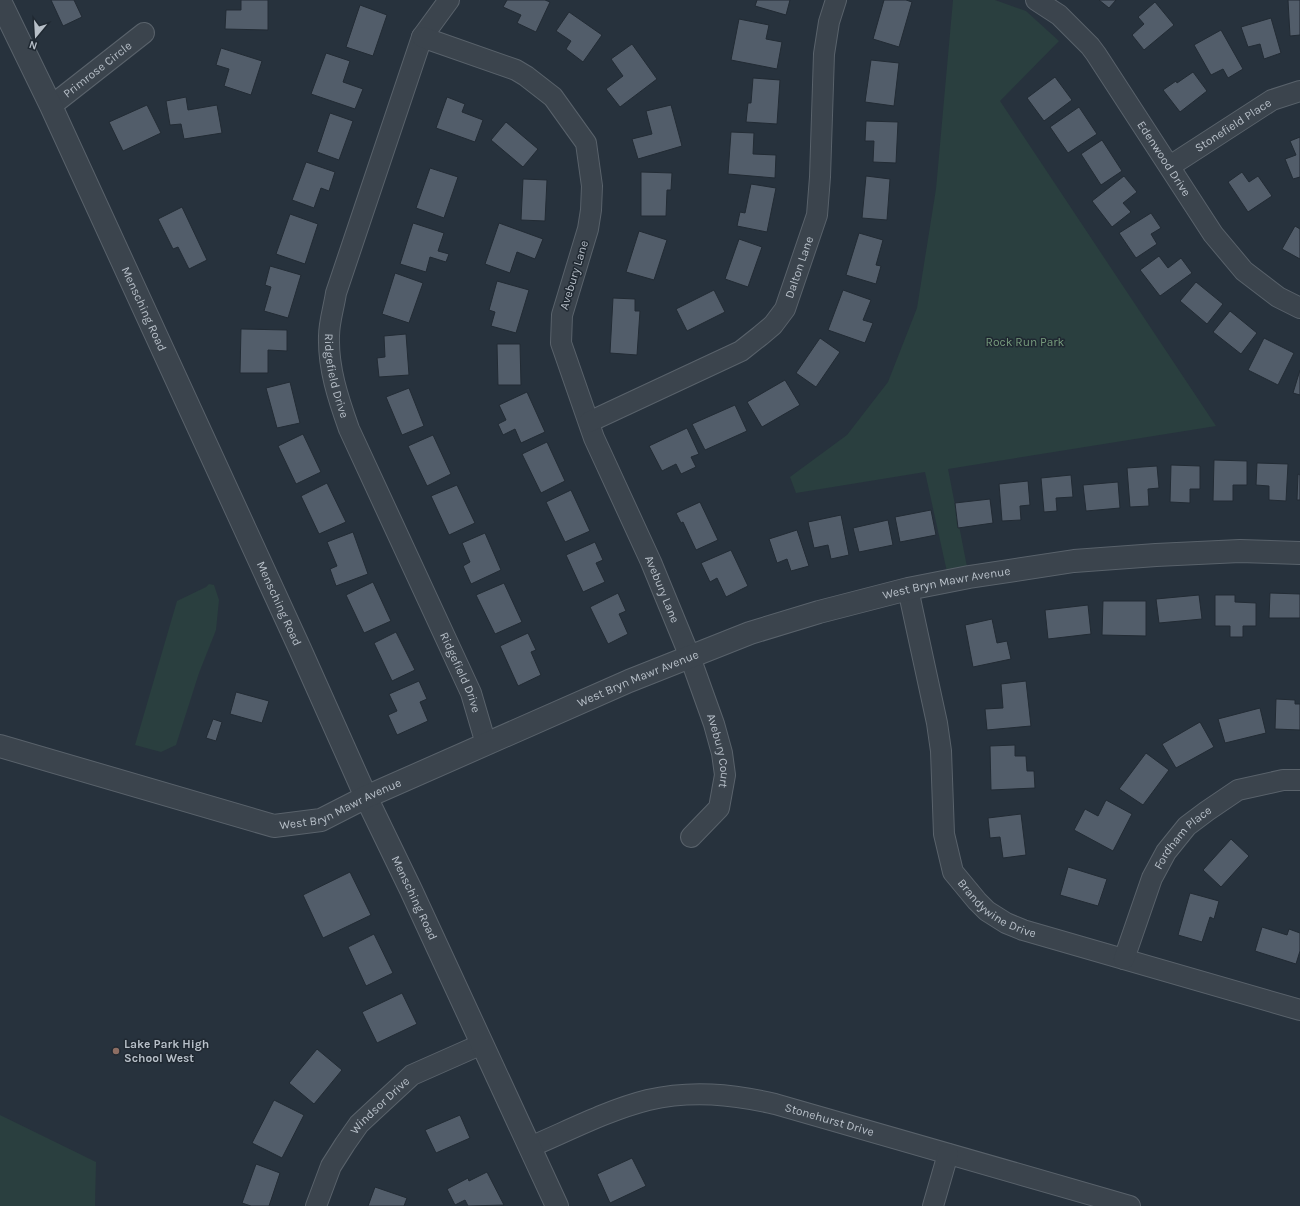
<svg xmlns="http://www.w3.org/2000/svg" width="1300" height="1206" viewBox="0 0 1300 1206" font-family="Karla,sans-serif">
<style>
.green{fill:#2a3f3f}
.building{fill:#525d6a;stroke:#222b34}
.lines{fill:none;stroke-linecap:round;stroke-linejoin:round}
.minor-casing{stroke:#59626b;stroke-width:22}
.tertiary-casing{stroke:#59626b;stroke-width:24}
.minor{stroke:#3b444d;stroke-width:20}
.tertiary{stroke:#3b444d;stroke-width:22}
.education-dot{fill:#8d6e63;stroke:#202932;stroke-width:1.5}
.labels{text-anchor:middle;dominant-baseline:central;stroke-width:3;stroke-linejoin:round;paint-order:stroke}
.street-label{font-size:12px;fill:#b7bfc8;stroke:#202932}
.park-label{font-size:12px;fill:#779c7d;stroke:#202932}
.poi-label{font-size:12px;font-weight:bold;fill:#b7bfc8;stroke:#202932;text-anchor:start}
</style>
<rect width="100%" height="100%" fill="#27323d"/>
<g class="green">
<polygon points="953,0 995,0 1026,11 1059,41 1000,101 1216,426 948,469 969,577 949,581 925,472 796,493 790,477 847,435 888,382 917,308 936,189"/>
<polygon points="209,584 214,585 219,600 216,630 199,673 176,745 161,752 135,745 177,601 206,587"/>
<polygon points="0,1115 96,1162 95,1206 0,1206"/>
</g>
<g class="building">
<polygon points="51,0 74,0 82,17 63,26"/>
<polygon points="241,0 268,0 268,30 225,29 226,10 241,10"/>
<polygon points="507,0 545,0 550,2 536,32 517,23 521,15 503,7"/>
<polygon points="757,0 790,0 786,15 755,6"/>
<polygon points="884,0 906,0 912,2 899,47 873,39"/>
<polygon points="1099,0 1116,0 1109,8"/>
<polygon points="1288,0 1300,0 1300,35 1290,36"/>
<polygon points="1155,2 1174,25 1144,50 1132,35 1144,24 1138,17"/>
<polygon points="360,5 387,15 373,56 346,47"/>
<polygon points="569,12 602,35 583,62 566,49 571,41 556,31"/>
<polygon points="1271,18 1281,53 1264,59 1260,44 1248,47 1241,27"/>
<polygon points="739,19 769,25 766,39 782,42 777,69 731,60"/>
<polygon points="1221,30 1243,69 1228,78 1223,69 1211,75 1194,45"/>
<polygon points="632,44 657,79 620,107 606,89 623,76 611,59"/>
<polygon points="221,48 262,61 251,95 224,86 229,69 216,65"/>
<polygon points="326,53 350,61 343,82 363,89 355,109 311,94"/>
<polygon points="871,60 899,63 894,106 865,102"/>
<polygon points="1193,72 1207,91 1180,112 1163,90 1176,81 1177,83"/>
<polygon points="1055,77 1072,100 1044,121 1027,98"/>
<polygon points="753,78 780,80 777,124 746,122 748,103 751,103"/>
<polygon points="186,97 188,110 217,105 222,133 184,139 181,124 170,125 166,101"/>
<polygon points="447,97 465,104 462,112 483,120 475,142 436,128"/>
<polygon points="147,105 161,133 123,151 109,122"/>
<polygon points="671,105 682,146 638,159 632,139 652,134 646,111"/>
<polygon points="1079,107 1097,134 1068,153 1050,127"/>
<polygon points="330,113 353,121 339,160 317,152"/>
<polygon points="866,121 898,122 896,163 873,162 874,141 865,141"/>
<polygon points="506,122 538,149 523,167 491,140"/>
<polygon points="731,132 754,133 753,154 776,155 775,178 728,174"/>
<polygon points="1300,137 1300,177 1293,179 1285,159 1296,155 1290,141"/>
<polygon points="1102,140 1122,171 1101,185 1081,154"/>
<polygon points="306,162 335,172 329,191 321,188 314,208 292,200"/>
<polygon points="430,168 458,177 444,218 416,208"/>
<polygon points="641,172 672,173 671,190 667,190 666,216 641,216"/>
<polygon points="1242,172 1249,182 1258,176 1272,196 1248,212 1228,182"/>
<polygon points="866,176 890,179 887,220 862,218"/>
<polygon points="1124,176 1137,192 1123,203 1131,212 1112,227 1092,201"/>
<polygon points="523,179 547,180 545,221 521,220"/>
<polygon points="751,184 776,188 767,232 737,226 740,212 745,213"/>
<polygon points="182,207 207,260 189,269 178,247 173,249 158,219"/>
<polygon points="1151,213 1161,228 1151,234 1157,244 1136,258 1119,233"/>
<polygon points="290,214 318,224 305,264 276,254"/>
<polygon points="413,223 444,233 438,251 449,254 446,262 430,257 426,272 400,264"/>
<polygon points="499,223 543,239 535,259 517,252 510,273 485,264"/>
<polygon points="1295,226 1300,229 1300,259 1282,249"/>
<polygon points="639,231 667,240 654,280 626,272"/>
<polygon points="859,233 883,240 876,265 881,266 876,284 846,275"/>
<polygon points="739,239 762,247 748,287 725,279"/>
<polygon points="1159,256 1168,268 1181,258 1192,273 1160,296 1140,270"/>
<polygon points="270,266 301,275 288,318 264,311 271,287 265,285"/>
<polygon points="395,273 423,283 409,323 382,314"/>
<polygon points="497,281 529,290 516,333 491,326 495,312 489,310"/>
<polygon points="1196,282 1223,304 1207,324 1180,301"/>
<polygon points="714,290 725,312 687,331 676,309"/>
<polygon points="843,290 871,300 863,320 873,323 865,343 828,330"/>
<polygon points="613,298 635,299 635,311 640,311 637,355 610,353"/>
<polygon points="1230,311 1257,333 1241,354 1213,332"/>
<polygon points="241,329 287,330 287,351 268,350 268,373 240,373"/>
<polygon points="406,334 409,375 379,377 377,358 385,357 384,336"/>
<polygon points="820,338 840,352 816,387 796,373"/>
<polygon points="1264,338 1294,353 1278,385 1248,370"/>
<polygon points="497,344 520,344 521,385 498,385"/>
<polygon points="1300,370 1300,395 1293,393"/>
<polygon points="785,380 800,405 762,427 747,402"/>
<polygon points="290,382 300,423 277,428 266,388"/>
<polygon points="409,388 424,426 402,435 386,397"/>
<polygon points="527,392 545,432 521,443 515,429 503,435 498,424 506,420 499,405"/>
<polygon points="735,405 747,431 705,450 692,424"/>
<polygon points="687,428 699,454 691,457 696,467 681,474 676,464 662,471 649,446"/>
<polygon points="303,434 321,472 296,484 278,446"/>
<polygon points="433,435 451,474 427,486 408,446"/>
<polygon points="547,442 565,481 541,493 522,454"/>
<polygon points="1214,460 1247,461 1247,485 1233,485 1233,501 1213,501"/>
<polygon points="1257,463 1288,464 1286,501 1269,500 1269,486 1256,485"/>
<polygon points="1171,465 1200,466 1200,489 1190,489 1190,503 1170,502"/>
<polygon points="1157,466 1159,488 1148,489 1149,506 1130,507 1127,468"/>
<polygon points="1298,474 1300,475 1300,500 1297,500"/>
<polygon points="1071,475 1073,497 1056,498 1057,511 1044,512 1041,478"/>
<polygon points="1028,481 1030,505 1020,506 1021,520 1002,521 999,484"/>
<polygon points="1118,482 1120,508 1086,511 1083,485"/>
<polygon points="327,483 346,522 319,534 301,496"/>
<polygon points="457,485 475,523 449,535 431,496"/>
<polygon points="571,490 590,531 565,542 546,502"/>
<polygon points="990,499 993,523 958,528 955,503"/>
<polygon points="700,502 718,540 696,550 683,522 681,523 676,513"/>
<polygon points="931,510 936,535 900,542 895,517"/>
<polygon points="841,515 849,555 831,559 828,545 814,548 808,522"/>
<polygon points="888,520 893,545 859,552 853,528"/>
<polygon points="797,530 809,566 791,571 787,559 777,563 769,539"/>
<polygon points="353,532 368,574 336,586 330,569 337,566 327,542"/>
<polygon points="485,533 501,570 471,584 463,566 470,562 462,543"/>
<polygon points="595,542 603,560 596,563 605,582 583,592 566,555"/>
<polygon points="731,550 748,586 726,597 717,578 710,582 701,563"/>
<polygon points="373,582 391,621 364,633 346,595"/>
<polygon points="504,583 522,622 495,634 476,595"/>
<polygon points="618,593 626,611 619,614 628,634 608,644 590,607"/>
<polygon points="1270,593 1300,594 1300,618 1269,618"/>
<polygon points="1199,595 1202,619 1159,623 1156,599"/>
<polygon points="1215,595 1235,595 1235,602 1256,603 1256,626 1243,626 1243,637 1230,637 1230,626 1215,626"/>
<polygon points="1103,601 1146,601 1146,636 1102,635"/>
<polygon points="1088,605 1091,634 1048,639 1045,610"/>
<polygon points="992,619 997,643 1007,641 1011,659 973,667 965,625"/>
<polygon points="396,632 415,670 392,681 374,643"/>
<polygon points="528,633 536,650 531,652 541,675 518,686 500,646"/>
<polygon points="419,681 427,699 420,702 428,721 397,735 388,715 397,711 389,694"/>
<polygon points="1026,681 1031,726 987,730 985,709 1003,708 1001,684"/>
<polygon points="236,692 269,701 262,723 230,714"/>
<polygon points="1276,699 1295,700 1295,704 1300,704 1300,730 1275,729"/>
<polygon points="1260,708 1266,733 1225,743 1218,719"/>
<polygon points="213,719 222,722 216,741 206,738"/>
<polygon points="1200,722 1214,747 1176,768 1162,744"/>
<polygon points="1015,745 1015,756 1026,756 1027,771 1034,771 1035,788 991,790 990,746"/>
<polygon points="1146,753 1169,770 1143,805 1119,789"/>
<polygon points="1106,800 1132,814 1113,851 1074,830 1085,809 1098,816"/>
<polygon points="1021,814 1026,855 1003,858 1000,837 990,838 988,818"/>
<polygon points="1231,839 1249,856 1221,887 1203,870"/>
<polygon points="1068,867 1107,879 1098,906 1060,895"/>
<polygon points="350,872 371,915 323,938 303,895"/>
<polygon points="1190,893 1219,901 1214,919 1210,917 1202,942 1178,935"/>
<polygon points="1262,927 1287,935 1289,929 1300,933 1300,951 1296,964 1255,951"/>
<polygon points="374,934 393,973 366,986 348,947"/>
<polygon points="402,993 417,1024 377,1043 362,1012"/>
<polygon points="317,1049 342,1070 314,1104 289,1083"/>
<polygon points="274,1100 304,1115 282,1158 252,1143"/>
<polygon points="460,1115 470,1138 436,1153 425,1130"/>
<polygon points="632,1158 646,1186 610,1203 597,1174"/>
<polygon points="256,1164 280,1173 269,1206 251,1206 242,1203"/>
<polygon points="487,1172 504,1205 468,1206 465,1200 455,1205 447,1189 468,1178 469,1181"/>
<polygon points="375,1187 407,1198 404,1206 368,1206"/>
</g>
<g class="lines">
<defs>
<g id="minor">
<path id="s1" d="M 449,0 L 422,37 L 336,293 C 334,307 329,322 329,336 C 328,368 338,398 349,429 L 471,693 L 486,744"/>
<path id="s2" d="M 1036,0 L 1059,15 L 1090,46 L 1096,54 L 1213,234 L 1244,271 L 1278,297 L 1300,308"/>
<path id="s3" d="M 422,37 L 516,70 L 526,76 L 553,97 L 586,143 L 592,186 L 591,210 L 588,229 L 562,315 L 561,343 L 594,438 L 651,562 L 690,657 L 714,724 L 722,753 L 725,775 L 719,808 L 691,837"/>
<path id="s4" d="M 51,106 L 144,33"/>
<path id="s5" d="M 1170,166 L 1272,100 L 1300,91"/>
<path id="s6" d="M 589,422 L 741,351 L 760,336 L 773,325 L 785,309 L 817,215 L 820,177 L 824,54 L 829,22 L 836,0"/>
<path id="s7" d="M 908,589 L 937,723 L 941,751 L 944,834 L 953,872 L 977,901 L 987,911 L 1006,923 L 1023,930 L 1300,1010"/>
<path id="s8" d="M 1124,959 L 1152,878 L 1166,852 L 1187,826 L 1207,811 L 1238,790 L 1283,780 L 1300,780"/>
<path id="s9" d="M 530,1147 C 568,1131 608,1110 648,1100 C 691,1090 732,1094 775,1104 L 1130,1206"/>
<path id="s10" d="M 316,1206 L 331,1166 L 345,1144 L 359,1124 L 373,1111 L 412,1075 L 482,1044"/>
<polyline points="933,1206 948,1154"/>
</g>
<g id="tertiary">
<path id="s11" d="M 0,1 L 51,106 L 300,649 L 366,797 L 411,890 L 557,1206"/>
<path id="s12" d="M 0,746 L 274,826 L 321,820 L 366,797 L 629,681 L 750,633 L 819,612 L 908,589 L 969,577 L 1074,561 L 1156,555 L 1240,551 L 1300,553"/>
</g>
</defs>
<use href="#minor" class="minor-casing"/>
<use href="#tertiary" class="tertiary-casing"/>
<use href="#minor" class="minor"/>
<use href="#tertiary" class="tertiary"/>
</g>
<circle class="education-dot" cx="116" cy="1051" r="4"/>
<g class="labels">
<g class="street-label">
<text stroke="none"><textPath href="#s4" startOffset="59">Primrose Circle</textPath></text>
<text stroke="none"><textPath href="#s5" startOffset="75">Stonefield Place</textPath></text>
<text stroke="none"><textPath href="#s2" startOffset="206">Edenwood Drive</textPath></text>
<text stroke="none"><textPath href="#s6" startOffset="273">Dalton Lane</textPath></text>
<text transform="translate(574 275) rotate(-73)">Avebury Lane</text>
<text stroke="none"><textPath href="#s11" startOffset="340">Mensching Road</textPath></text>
<text stroke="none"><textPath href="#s1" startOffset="400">Ridgefield Drive</textPath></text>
<text stroke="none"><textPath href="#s12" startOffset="1004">West Bryn Mawr Avenue</textPath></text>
<text stroke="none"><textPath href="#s3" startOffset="673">Avebury Lane</textPath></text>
<text stroke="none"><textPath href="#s11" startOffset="664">Mensching Road</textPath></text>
<text stroke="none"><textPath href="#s1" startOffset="723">Ridgefield Drive</textPath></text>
<text stroke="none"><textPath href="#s12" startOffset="680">West Bryn Mawr Avenue</textPath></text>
<text stroke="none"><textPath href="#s3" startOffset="845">Avebury Court</textPath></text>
<text stroke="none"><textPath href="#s12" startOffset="356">West Bryn Mawr Avenue</textPath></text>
<text stroke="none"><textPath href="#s8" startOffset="137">Fordham Place</textPath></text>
<text stroke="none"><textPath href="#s11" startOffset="988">Mensching Road</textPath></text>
<text stroke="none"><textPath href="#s7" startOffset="346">Brandywine Drive</textPath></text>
<text stroke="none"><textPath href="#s10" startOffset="121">Windsor Drive</textPath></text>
<text stroke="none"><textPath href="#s9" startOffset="312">Stonehurst Drive</textPath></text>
</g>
<g class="park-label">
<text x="1025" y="342">Rock Run Park</text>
</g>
<g class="poi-label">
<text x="124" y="1044">Lake Park High<tspan x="124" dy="14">School West</tspan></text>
</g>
</g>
<g transform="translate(36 36) rotate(198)" stroke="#202932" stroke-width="3" paint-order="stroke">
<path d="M0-3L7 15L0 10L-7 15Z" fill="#b7bfc8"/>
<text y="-6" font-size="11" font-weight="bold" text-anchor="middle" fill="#b7bfc8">N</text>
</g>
</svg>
